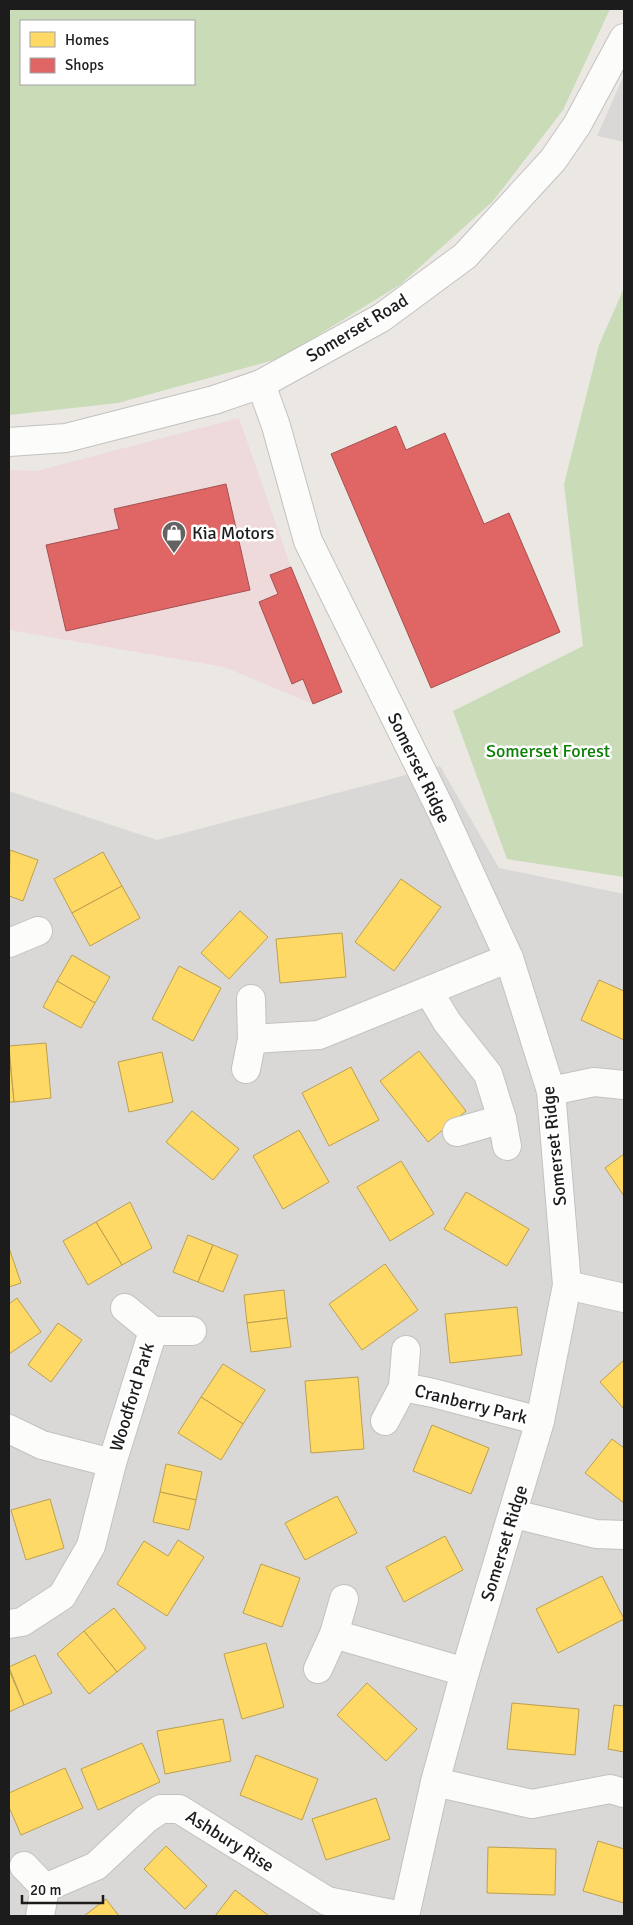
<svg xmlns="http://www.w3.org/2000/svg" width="633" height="1925" viewBox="0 0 633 1925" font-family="Signika,sans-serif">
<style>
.residential{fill:#dad8d6}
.commercial{fill:#eedada}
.forest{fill:#c9dbb7;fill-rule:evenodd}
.homes{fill:#ffd966;stroke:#bba050}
.shops{fill:#e06666;stroke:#a55050}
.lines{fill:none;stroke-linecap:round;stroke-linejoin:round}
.minor-casing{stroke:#c3c2c0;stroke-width:30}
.tertiary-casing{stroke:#c3c2c0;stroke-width:30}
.minor{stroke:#fcfcfb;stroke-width:28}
.tertiary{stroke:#fcfcfb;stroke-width:28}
.labels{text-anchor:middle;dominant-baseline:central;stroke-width:5;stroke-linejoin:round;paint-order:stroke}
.street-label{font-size:18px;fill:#1c1c1c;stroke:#fff}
.poi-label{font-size:18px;fill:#1c1c1c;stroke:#fff;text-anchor:start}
.park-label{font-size:18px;fill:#0e7f06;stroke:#fff}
</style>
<rect width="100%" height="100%" fill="#ebe8e4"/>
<g class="residential">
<polygon points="624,75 624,142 597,136"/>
<polygon points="440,766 499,868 624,894 624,1916 9,1916 9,791 157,840"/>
</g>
<polygon class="commercial" points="239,418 291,567 342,692 313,704 224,667 9,630 9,470 36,471"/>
<g class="forest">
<path d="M 9,9 L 610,9 L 563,110 L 493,201 L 401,284 L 281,358 L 118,403 L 9,415 ZM 21,21 L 194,21 L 194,84 L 21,84 Z"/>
<polygon points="624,288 624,877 507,859 453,711 583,646 564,484 599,345"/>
</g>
<g class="homes">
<polygon points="10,850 38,860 23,901 9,896"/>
<polygon points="103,852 122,886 72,913 54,879"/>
<polygon points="401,879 441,907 394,971 355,942"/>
<polygon points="122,886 140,918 90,946 72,913"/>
<polygon points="240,911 268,937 229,979 201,953"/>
<polygon points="342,933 346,977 280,983 276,939"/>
<polygon points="72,955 110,977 95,1003 57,981"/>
<polygon points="179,966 221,988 193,1041 152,1019"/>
<polygon points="599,980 624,991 624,1040 581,1020"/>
<polygon points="57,981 95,1003 81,1028 43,1007"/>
<polygon points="46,1043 51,1098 14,1102 9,1046"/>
<polygon points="419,1051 466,1111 428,1142 380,1081"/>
<polygon points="9,1052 14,1102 9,1102"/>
<polygon points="162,1052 173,1102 129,1112 118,1062"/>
<polygon points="351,1067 379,1120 329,1146 302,1093"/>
<polygon points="192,1111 239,1149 213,1180 166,1142"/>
<polygon points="299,1130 329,1182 283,1209 253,1156"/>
<polygon points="624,1154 624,1196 605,1168"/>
<polygon points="401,1161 434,1214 390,1241 357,1187"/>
<polygon points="466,1192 529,1229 507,1266 444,1229"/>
<polygon points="130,1202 152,1248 122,1265 96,1222"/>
<polygon points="96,1222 122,1265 88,1285 63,1241"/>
<polygon points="188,1235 213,1245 198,1282 173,1272"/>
<polygon points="213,1245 238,1255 223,1292 198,1282"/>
<polygon points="9,1248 21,1283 9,1287"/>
<polygon points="385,1264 418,1310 362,1350 329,1304"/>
<polygon points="284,1290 287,1318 247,1323 244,1295"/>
<polygon points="17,1298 41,1332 9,1354 9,1304"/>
<polygon points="517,1307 522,1355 450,1363 445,1314"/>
<polygon points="287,1318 291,1347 251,1352 247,1323"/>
<polygon points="58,1323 82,1340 51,1382 28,1365"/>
<polygon points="624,1360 624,1409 600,1382"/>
<polygon points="223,1364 265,1390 243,1424 201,1397"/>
<polygon points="358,1377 364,1449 311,1453 305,1381"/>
<polygon points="201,1397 243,1424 221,1460 178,1433"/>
<polygon points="432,1425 489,1448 471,1494 413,1471"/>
<polygon points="612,1439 624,1448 624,1503 585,1473"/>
<polygon points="166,1464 202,1472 196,1500 160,1492"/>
<polygon points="160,1492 196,1500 189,1530 153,1522"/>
<polygon points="337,1496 357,1533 305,1560 285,1523"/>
<polygon points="50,1499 64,1548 26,1560 11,1510"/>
<polygon points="445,1536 463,1570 404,1602 386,1567"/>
<polygon points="178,1540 204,1557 167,1616 117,1584 144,1541 168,1556"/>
<polygon points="261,1564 300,1578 282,1627 243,1613"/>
<polygon points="602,1576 624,1619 558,1653 536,1609"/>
<polygon points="114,1608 146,1648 117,1672 84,1631"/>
<polygon points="84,1631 117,1672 89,1694 57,1654"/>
<polygon points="266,1643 284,1707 242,1719 224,1654"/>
<polygon points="35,1655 52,1693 24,1705 9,1667"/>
<polygon points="9,1670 24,1705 9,1712"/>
<polygon points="367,1683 417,1729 386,1761 337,1715"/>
<polygon points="512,1703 579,1709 575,1755 507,1749"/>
<polygon points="614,1705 624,1706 624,1752 608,1749"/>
<polygon points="223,1719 231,1761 165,1774 157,1731"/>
<polygon points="142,1743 160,1782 98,1810 81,1769"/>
<polygon points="256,1755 318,1779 302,1820 240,1795"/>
<polygon points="65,1768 83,1808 21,1835 9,1807 9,1793"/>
<polygon points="376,1798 390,1839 326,1860 312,1819"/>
<polygon points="598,1841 624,1849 624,1903 583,1891"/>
<polygon points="166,1846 207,1886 185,1909 144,1869"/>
<polygon points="488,1847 556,1849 555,1895 487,1893"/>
<polygon points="235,1890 269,1916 215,1916"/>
<polygon points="106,1899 119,1916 84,1916"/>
</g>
<g class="shops">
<polygon points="396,426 406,450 445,433 484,524 509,513 560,632 431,688 331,454"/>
<polygon points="226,484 250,590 66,631 46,545 119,529 114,509"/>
<polygon points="291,567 342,692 313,704 303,679 292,684 259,602 278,594 270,575"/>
</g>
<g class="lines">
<defs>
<g id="minor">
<polyline points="261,384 276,426 308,541 441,810 509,958 551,1091 567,1285 540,1421 465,1672 435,1782 405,1916"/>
<polyline points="9,943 38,931"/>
<polyline points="429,992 447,1022 488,1074 502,1119 507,1146"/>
<polyline points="252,1039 319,1035 509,958"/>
<polyline points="246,1069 252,1039 251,999"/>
<polyline points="551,1091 594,1082 624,1085"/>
<polyline points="457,1132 502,1119"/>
<polyline points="567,1285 624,1298"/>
<polyline points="125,1308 153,1331 192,1331"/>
<polyline points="403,1387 433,1393 540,1421"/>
<polyline points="385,1421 403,1387 406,1350"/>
<polyline points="9,1429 42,1445 112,1463"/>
<polyline points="514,1514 596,1534 624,1535"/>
<polyline points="9,1624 22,1622 62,1596 91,1546 112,1463 153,1331"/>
<polyline points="334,1634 465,1672"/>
<polyline points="318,1669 334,1634 344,1599"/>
<polyline points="435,1782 532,1804 610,1789 624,1793"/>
<polyline points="24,1866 45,1888"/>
<polyline points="40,1916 45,1888 96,1866 146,1819 161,1809 179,1809 327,1901 402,1916"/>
</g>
<polyline id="tertiary" points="9,442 66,438 214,400 261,384 381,318 465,256 553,160 577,125 624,38"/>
</defs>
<use href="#minor" class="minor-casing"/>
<use href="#tertiary" class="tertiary-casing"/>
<use href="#minor" class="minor"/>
<use href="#tertiary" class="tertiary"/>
</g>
<defs>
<symbol id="shop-pin" viewBox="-11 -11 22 30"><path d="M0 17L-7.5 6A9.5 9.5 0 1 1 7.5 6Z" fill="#646362" stroke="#fff"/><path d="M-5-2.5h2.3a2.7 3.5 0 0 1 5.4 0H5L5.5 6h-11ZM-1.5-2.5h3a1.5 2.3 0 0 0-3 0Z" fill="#fff"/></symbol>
</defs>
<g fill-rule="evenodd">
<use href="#shop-pin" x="160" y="519" width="28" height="38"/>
</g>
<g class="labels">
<g class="street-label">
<text transform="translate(357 328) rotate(-31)">Somerset Road</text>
<text transform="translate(419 768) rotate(64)">Somerset Ridge</text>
<text transform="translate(554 1146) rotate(-96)">Somerset Ridge</text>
<text transform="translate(132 1397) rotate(-73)">Woodford Park</text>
<text transform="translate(471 1404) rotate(14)">Cranberry Park</text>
<text transform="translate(504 1543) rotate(-73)">Somerset Ridge</text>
<text transform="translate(230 1841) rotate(32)">Ashbury Rise</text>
</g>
<g class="poi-label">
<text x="192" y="533">Kia Motors</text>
</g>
<g class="park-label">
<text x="548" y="751">Somerset Forest</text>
</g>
</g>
<rect width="633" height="1925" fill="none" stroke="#1c1c1c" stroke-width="20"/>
<rect x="20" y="20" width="175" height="65" fill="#ffffff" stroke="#a4a4a4"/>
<rect x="30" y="32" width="25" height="15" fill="#ffd966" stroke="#a4a4a4"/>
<text x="65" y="45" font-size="15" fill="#1c1c1c">Homes</text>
<rect x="30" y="58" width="25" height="15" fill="#e06666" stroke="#a4a4a4"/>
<text x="65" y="70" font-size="15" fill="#1c1c1c">Shops</text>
<path d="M22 1895v8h81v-8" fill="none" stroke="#1c1c1c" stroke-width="2.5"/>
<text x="30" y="1895" font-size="15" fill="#1c1c1c" stroke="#ffffff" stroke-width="4" paint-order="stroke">20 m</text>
</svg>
